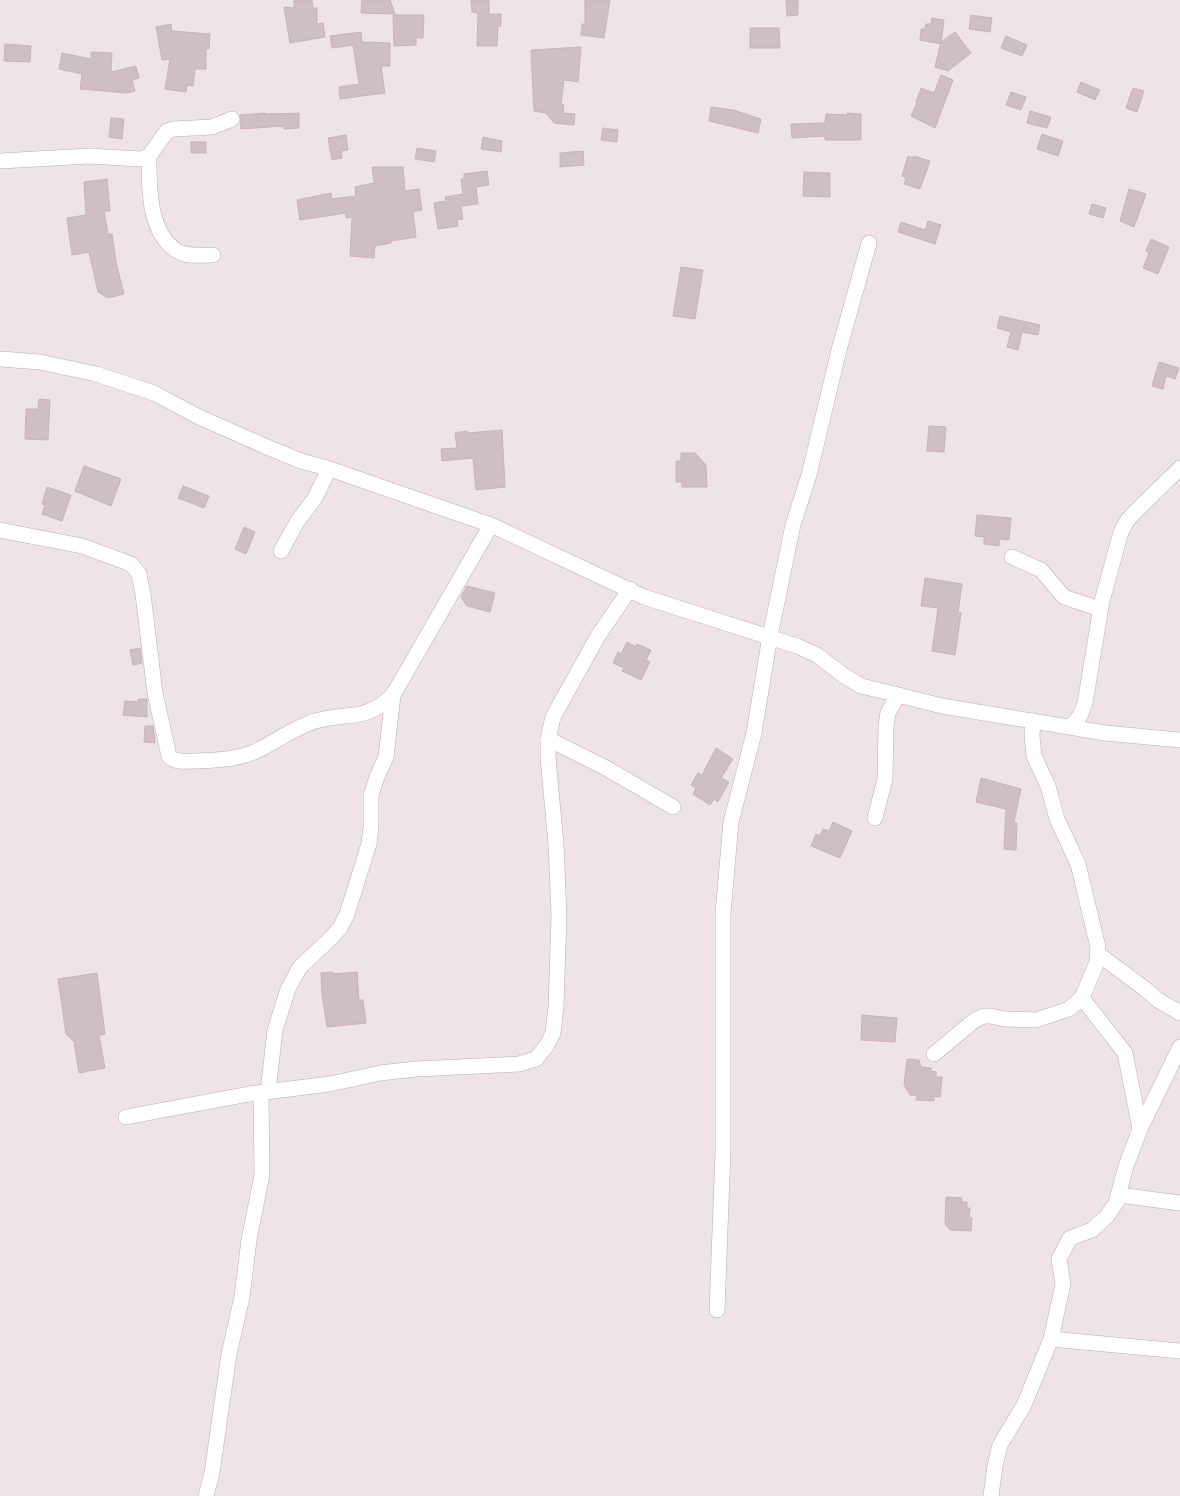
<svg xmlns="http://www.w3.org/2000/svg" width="1180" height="1496" viewBox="0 0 1180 1496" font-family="'Noto Sans',sans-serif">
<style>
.building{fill:#cfbec3;stroke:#c8b4ba}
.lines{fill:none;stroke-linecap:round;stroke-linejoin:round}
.minor-casing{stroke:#bdadb0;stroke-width:16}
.minor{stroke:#fff;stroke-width:15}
</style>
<rect width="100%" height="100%" fill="#eee3e6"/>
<g class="building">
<polygon points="294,0 312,0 313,8 317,8 317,24 323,23 325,37 290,43 284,7 294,8"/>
<polygon points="362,0 390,0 395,14 361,13"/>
<polygon points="471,0 489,0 489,14 501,14 501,26 498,26 497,46 477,46 478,13 472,12"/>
<polygon points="585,0 610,0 604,38 581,35 582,24 585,24"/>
<polygon points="786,0 798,0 798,15 787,16"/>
<polygon points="393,15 424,15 423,38 416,38 416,45 394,46"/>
<polygon points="971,15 992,18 990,32 969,29"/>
<polygon points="932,18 944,20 941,44 920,40 921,29 925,29 926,24 931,24"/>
<polygon points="171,24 172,31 210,34 209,49 206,49 206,69 195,69 193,86 187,85 186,92 165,89 170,59 162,60 156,27"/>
<polygon points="750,28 779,28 780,48 750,48"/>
<polygon points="361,32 362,42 390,43 390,66 381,66 385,93 340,99 339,87 359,84 353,45 332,48 330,36"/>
<polygon points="955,32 971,53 948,71 935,67 941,42"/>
<polygon points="1006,36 1027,45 1022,56 1001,48"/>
<polygon points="5,44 31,46 30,62 4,61"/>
<polygon points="581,47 578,82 564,80 561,104 564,105 563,113 575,114 574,125 554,123 546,113 534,111 531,50"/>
<polygon points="91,52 112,53 111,72 136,66 139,78 132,80 135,91 127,93 80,89 82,74 59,69 62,53 91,59"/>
<polygon points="941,75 953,80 935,128 911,116 917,103 916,102 921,88 934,93"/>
<polygon points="1081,82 1100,90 1095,100 1077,92"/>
<polygon points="1133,88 1144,91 1137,112 1126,108"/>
<polygon points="1011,92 1026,97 1021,110 1006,105"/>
<polygon points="711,107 733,110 761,119 758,133 709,121"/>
<polygon points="1030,111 1051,117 1047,128 1027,123"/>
<polygon points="265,113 266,114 299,113 299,128 284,129 284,126 241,129 240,115"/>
<polygon points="847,113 861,114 861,140 825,140 825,136 792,138 791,124 825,123 826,114 847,115"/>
<polygon points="111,118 124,119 122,139 109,137"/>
<polygon points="603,128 618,130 617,142 601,140"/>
<polygon points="1042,134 1063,141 1058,156 1037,149"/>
<polygon points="346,135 348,150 341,151 342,158 332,160 328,138"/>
<polygon points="483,137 502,141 501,152 481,149"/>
<rect x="191" y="142" width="15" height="11"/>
<polygon points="417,148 436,151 434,162 415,159"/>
<polygon points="583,151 584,165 560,167 560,153"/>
<polygon points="908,156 913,158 914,156 930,161 920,189 904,184 906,178 902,176"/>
<polygon points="372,167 403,167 405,191 419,189 422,210 413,212 416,237 391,241 391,243 375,246 374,258 350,256 352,217 346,218 346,213 300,220 297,200 331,193 332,199 356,196 355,187 374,183"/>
<polygon points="487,171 489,185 476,187 478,204 461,206 463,219 457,220 458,226 438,229 434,203 446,201 445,197 463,194 461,179 464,179 464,174"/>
<polygon points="804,172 830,173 830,197 803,196"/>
<polygon points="107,179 110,211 104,211 108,234 112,234 116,262 124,294 108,298 98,292 89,252 72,255 67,218 86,215 84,182"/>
<polygon points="1129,189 1146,194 1134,227 1120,221"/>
<polygon points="1092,204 1106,208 1103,218 1089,214"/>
<polygon points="928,221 941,225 935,244 898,232 901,222 925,230"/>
<polygon points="1151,239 1169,247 1158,274 1143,268 1149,253 1146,251"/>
<polygon points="681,267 703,270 695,319 673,316"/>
<polygon points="1000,316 1040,325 1038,335 1022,332 1018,350 1007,347 1011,332 997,328"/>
<polygon points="1159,362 1179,368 1175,379 1166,376 1163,389 1152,386"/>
<polygon points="39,399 50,400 48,440 25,439 26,409 38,409"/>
<polygon points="929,426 946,427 944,452 927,451"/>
<polygon points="502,430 505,487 476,490 473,458 442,461 441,449 457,448 455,433 467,431 467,433"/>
<polygon points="681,453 695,453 706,465 707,487 682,487 682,482 676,482 676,461 681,461"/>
<polygon points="84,466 121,479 111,506 75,491"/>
<polygon points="183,486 209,496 204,508 178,498"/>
<polygon points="47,487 71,495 62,521 42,514 45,505 42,504"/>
<polygon points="977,515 1011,518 1009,540 999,539 999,546 984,544 984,537 975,536"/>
<polygon points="244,527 255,532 246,554 235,549"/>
<polygon points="925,578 962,584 958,613 961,613 955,655 932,651 938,608 921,606"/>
<polygon points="467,586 495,593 490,612 467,606 461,597"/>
<polygon points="627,642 636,647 637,644 651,650 646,660 650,662 641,680 622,671 624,668 613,663 618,652 621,654"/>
<polygon points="140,648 142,663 133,665 130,650"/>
<polygon points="139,699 147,699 147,717 123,715 125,701 137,702"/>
<polygon points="145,726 153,726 155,743 144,742"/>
<polygon points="716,748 733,759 721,778 729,782 718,802 714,799 710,805 693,794 696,788 691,785 698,773 702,775"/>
<polygon points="981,778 1021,789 1014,822 1017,823 1016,850 1004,849 1006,809 976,802"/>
<polygon points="833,822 852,831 840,858 811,846 816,834 820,836 823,829 829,831"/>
<polygon points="333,972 334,974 357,972 359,1000 363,1000 366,1023 327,1027 322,994 321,973"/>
<polygon points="97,973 105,1034 99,1035 105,1068 79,1073 74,1042 66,1034 58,979"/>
<polygon points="862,1015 897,1018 895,1042 861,1040"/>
<polygon points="907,1059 919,1060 921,1067 931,1068 931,1071 936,1072 936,1077 942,1077 940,1097 934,1096 934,1101 916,1100 917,1095 910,1095 904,1085"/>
<polygon points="946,1197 962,1198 962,1202 967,1202 967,1208 970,1208 969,1218 972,1218 971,1231 950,1230 945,1224"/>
</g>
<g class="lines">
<defs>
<g id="minor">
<path d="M 149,156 C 149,186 148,235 179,252 C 189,257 203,255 213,255"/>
<polyline points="0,161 90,156 140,159 149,156 167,131 174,129 212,127 232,119"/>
<polyline points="0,359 40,362 96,374 154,393 199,417 267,447 301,461 327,468 491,525 644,597 797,646 817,655 843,675 861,686 882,691 942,706 1105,733 1180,740"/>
<path d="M 0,530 L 82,546 L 131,564 L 139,574 L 143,594 L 155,693 L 169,756 C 175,763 185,761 194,761 C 210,761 239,759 254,752 C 274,743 295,727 315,721 C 348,712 365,722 393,695"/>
<polyline points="281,551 297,522 315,498 329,469"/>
<polyline points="1012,557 1041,570 1064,597 1100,609"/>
<polyline points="1071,726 1080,716 1085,703 1102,601 1121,532 1127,521 1137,510 1180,468"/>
<polyline points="548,739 606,768 673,807"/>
<polyline points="875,818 885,779 886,726 888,713 898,695"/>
<polyline points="1098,954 1144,988 1158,1000 1180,1013"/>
<polyline points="1082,998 1125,1053 1140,1129"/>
<polyline points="934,1054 975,1020 984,1016 990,1016 1005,1019 1036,1020 1069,1009 1082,998 1097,962 1098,947 1078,864 1057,819 1048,786 1034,756 1032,736 1033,721"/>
<polyline points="268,1092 275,1030 288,989 300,967 331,938 340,928 347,914 369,844 371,827 371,795 377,777 386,757 393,695 491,525"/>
<polyline points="126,1117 249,1094 330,1084 380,1073 416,1069 519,1064 536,1059 547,1045 553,1033 556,1006 559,916 556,844 548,758 548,739 553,717 598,636 630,589"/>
<polyline points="1119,1195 1180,1203"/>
<polyline points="717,1310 723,1151 723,913 731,822 754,733 770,636 793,525 809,475 839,350 869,243"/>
<polyline points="1051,1339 1180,1351"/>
<polyline points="206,1496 212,1473 229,1354 242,1297 249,1240 262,1175 261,1093"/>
<polyline points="991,1496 995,1466 1000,1445 1024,1405 1051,1339 1063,1284 1059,1259 1070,1238 1092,1230 1107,1216 1116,1203 1126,1166 1140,1129 1180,1047"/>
</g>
</defs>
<use href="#minor" class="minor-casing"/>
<use href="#minor" class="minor"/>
</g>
</svg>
